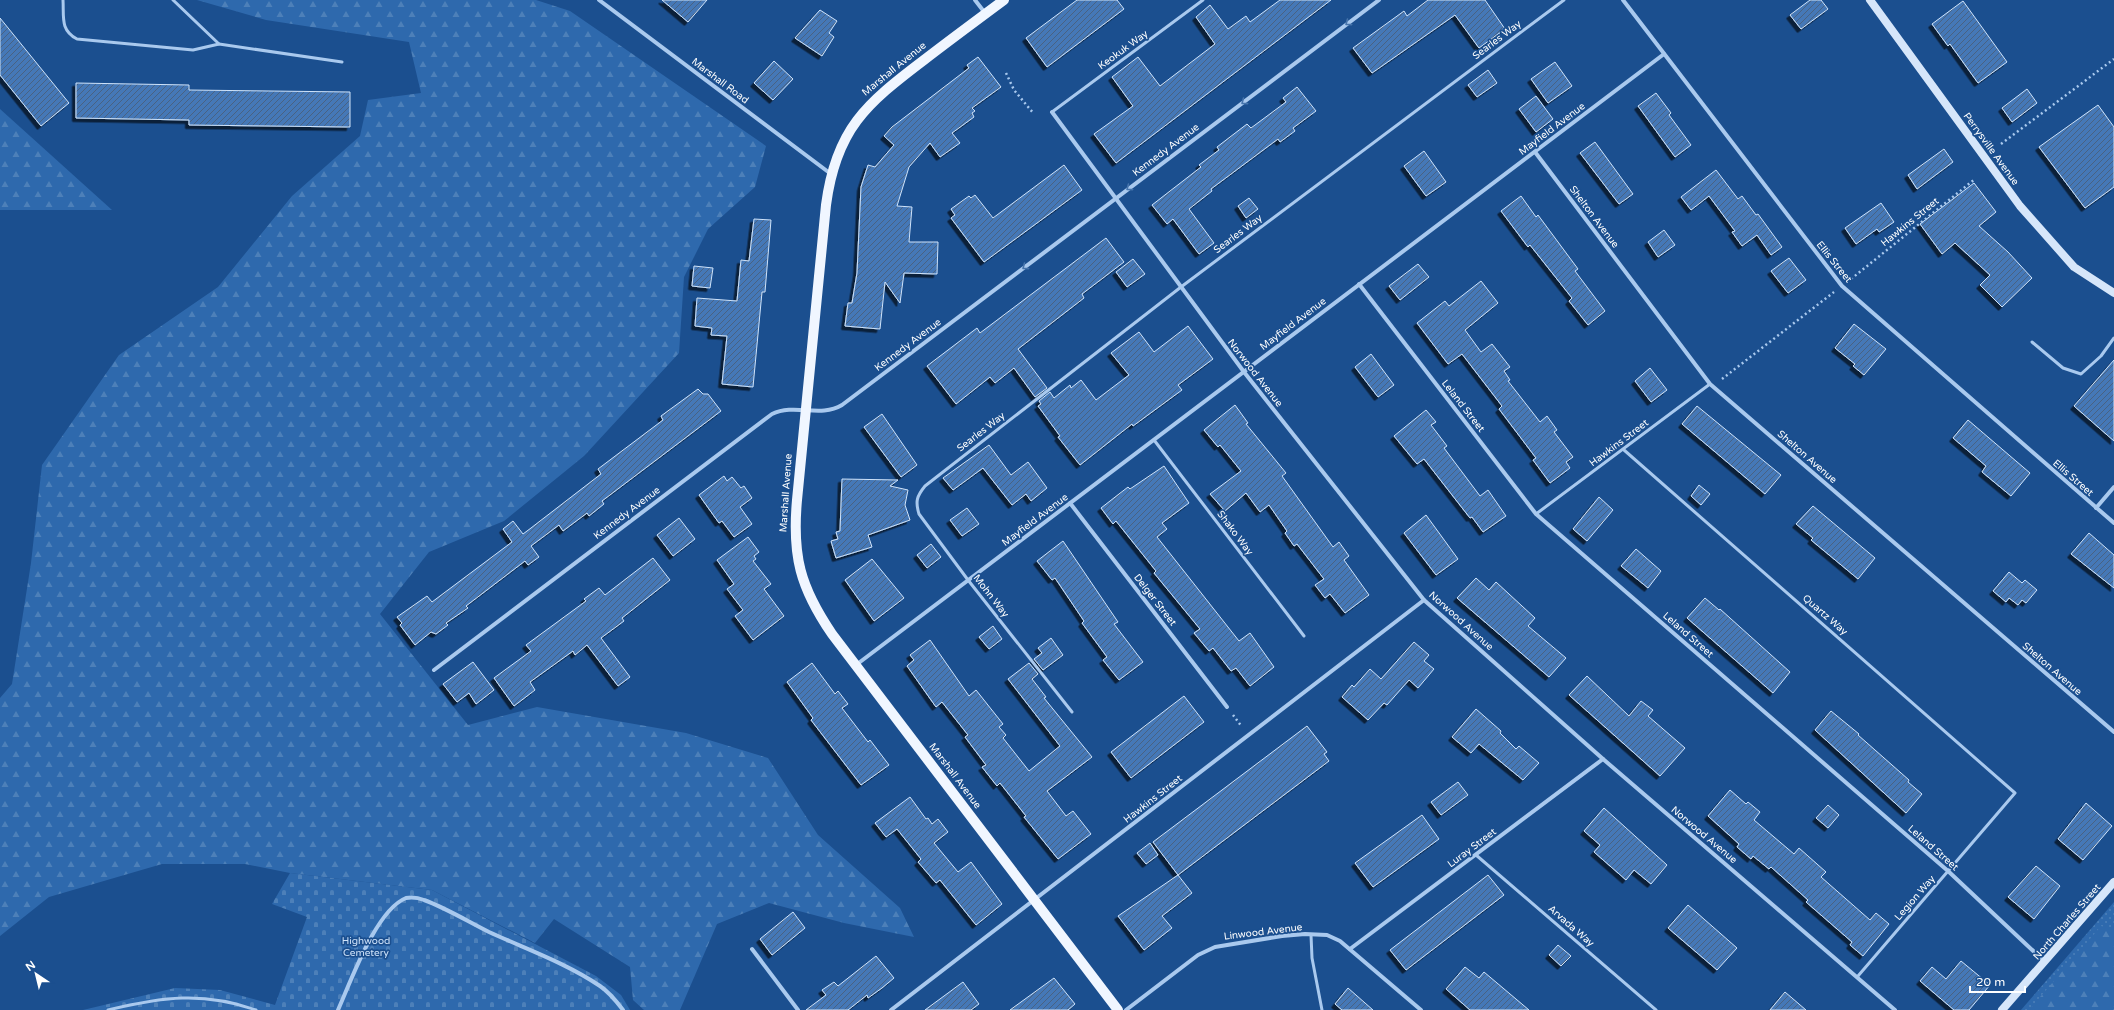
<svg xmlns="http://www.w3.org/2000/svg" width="2114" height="1010" viewBox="0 0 2114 1010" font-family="'Varela Round',sans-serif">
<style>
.grass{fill:url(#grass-dots)}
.forest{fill:url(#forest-firs)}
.cemetery{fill:url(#cemetery-stones)}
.building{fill:url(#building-hatch);stroke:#cfe3fa;filter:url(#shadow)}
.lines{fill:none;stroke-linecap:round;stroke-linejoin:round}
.path{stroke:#a9c9ee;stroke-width:2.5;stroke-dasharray:2 3;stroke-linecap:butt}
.lane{stroke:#a9c9ee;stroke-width:3}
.street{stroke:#a9c9ee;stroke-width:4}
.secondary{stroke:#d6e6fa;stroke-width:8}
.primary{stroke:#f0f6ff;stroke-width:10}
.oneway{stroke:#4674ac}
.labels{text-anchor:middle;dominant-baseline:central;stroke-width:3.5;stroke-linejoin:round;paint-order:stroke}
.street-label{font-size:10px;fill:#fff;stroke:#1b4f8f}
.park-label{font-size:10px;fill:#cfe3fa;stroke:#1b4f8f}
</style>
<defs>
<pattern id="grass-dots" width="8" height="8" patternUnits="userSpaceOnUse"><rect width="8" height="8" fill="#2e69ad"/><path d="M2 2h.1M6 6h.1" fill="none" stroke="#4d80b9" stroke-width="1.8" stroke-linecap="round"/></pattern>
<pattern id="forest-firs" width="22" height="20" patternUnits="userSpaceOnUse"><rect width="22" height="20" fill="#2e69ad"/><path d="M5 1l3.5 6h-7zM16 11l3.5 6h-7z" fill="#4d80b9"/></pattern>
<pattern id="cemetery-stones" width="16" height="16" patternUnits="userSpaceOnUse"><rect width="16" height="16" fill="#2e69ad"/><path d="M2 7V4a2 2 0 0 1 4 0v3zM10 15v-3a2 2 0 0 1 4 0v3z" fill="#4d80b9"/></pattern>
<pattern id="building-hatch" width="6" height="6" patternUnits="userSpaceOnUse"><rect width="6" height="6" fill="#4478b7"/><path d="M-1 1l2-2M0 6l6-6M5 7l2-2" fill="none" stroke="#486282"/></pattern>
<filter id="shadow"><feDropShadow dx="-3.5" dy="3.5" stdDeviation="0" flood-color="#0009"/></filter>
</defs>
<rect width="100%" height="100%" fill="#1b4f8f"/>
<polygon class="grass" points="2114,902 2114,1010 2021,1010"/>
<g class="forest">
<polygon points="197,0 536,0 570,11 766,146 755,187 708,229 684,277 679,353 584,456 504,521 429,552 380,614 468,725 537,707 686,733 768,758 818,835 900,908 914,937 844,923 769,903 717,924 680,1010 644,1010 633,1000 630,967 554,919 535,943 432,890 290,873 245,864 162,864 49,897 0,936 0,698 12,684 31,563 42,465 119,355 218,287 292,196 360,136 368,100 421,93 409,42 266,20"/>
<polygon points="0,109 112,210 0,210"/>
<polygon points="2101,926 2114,929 2114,1008 2110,1010 2029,1010"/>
</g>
<polygon class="cemetery" points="290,873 432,890 596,976 621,995 630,1010 83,1010 175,988 220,990 275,1005 307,917 272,904"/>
<g class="building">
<polygon points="662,0 707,0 688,22"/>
<polygon points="1077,0 1117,0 1124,9 1047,67 1026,38"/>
<polygon points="1280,0 1331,0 1116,163 1094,134 1133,106 1112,77 1138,57 1160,86 1215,44 1196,17 1210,5 1228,29 1246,16 1250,22"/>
<polygon points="1428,0 1485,0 1505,29 1479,48 1455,15 1372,73 1353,48 1404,11 1407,16"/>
<polygon points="1810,0 1821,0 1828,9 1801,29 1790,15"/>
<polygon points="1963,1 2007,62 1978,83 1950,44 1948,46 1932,24"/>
<polygon points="820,10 837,21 829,33 834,37 822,56 795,38"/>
<polygon points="0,18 69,103 41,126 0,75"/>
<polygon points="978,57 1001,87 972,108 975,111 972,113 974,117 952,133 960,143 940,157 930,143 909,167 897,206 912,207 909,242 938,242 937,274 904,273 900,303 885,282 880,329 845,326 848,303 852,303 857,273 861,187 868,165 875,167 894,145 884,136 892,127 969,68 967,65"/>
<polygon points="774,61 793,79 773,100 754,83"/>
<polygon points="1555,62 1572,86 1548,103 1531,79"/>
<polygon points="1488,70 1497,83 1477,97 1468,85"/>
<polygon points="76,83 189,85 189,90 350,92 350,127 189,125 189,120 76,118"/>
<polygon points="1297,87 1316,111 1293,128 1295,131 1280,142 1278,139 1211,189 1212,191 1189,209 1214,243 1199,254 1173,219 1167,224 1152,205 1201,167 1199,165 1219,150 1217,147 1247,124 1251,128 1286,102 1283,98"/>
<polygon points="2027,89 2037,103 2012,122 2002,108"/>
<polygon points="1656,93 1671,113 1669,115 1691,145 1675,157 1638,106"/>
<polygon points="1536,96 1553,119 1536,132 1519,109"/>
<polygon points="2098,105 2114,127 2114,187 2085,208 2039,147"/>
<polygon points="1595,142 1633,194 1619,204 1580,153"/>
<polygon points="1944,149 1953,162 1917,189 1908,175"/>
<polygon points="1424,151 1446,182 1426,196 1404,166"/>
<polygon points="1064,165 1082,190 984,262 951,218 955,215 951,209 969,196 971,198 975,195 993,218"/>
<polygon points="1716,170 1738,199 1742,196 1756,215 1758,214 1782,247 1771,255 1757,235 1742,246 1732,232 1735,231 1709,196 1691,210 1681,197"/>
<polygon points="1974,183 1996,212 1979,226 2008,252 2032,278 2002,307 1980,285 1990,275 1955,243 1942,254 1920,224"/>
<polygon points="1521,196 1536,217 1538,215 1578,269 1575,271 1605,311 1588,325 1569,301 1572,298 1530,245 1528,247 1501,211"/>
<polygon points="1249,198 1258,209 1246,218 1238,206"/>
<polygon points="1881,203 1894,222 1879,232 1877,229 1856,244 1845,228"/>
<polygon points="754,219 771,220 765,292 762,292 753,387 722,384 727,336 711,335 712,328 695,326 697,298 737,301 741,260 749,261"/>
<polygon points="1664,230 1675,245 1658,257 1648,242"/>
<polygon points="1106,238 1124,262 1082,294 1084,298 1018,349 1047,388 1035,397 1014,368 995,383 990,377 956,404 927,366 977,328 980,333"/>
<polygon points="1789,258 1806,280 1788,293 1771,271"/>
<polygon points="1133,259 1145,274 1127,287 1116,272"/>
<polygon points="1418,264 1429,277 1400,300 1389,286"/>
<polygon points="694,266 713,268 710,288 692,286"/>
<polygon points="1481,281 1498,303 1465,330 1481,352 1492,344 1510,367 1504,371 1510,380 1508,381 1540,422 1547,416 1557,430 1554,432 1573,457 1566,462 1570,468 1550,483 1533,460 1536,458 1499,409 1502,406 1462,354 1448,364 1417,323 1445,301 1449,306"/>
<polygon points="1854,324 1886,349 1864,375 1853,366 1855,364 1835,348"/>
<polygon points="1188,326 1213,359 1178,385 1182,390 1133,426 1132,424 1080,465 1058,437 1060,436 1038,406 1041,404 1039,401 1050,392 1054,398 1070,385 1071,388 1081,380 1096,400 1129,375 1111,353 1139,332 1154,352"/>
<polygon points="1371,354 1394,385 1378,397 1355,367"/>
<polygon points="2114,360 2114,441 2074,406"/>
<polygon points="1650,368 1667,390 1651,402 1635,381"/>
<polygon points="698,389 703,394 708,394 721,411 602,501 604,504 589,516 587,513 563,531 559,525 531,546 539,557 528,565 525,561 466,606 468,608 446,623 448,625 436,634 431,632 415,645 400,625 402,623 397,617 427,596 432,602 512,542 503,529 513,521 523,534 531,528 601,474 598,469 663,420 661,416"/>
<polygon points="1235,405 1248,423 1246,424 1286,473 1282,476 1333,547 1339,542 1349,556 1344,560 1369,595 1345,613 1330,594 1325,598 1315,585 1324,579 1297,544 1294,546 1285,533 1287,531 1269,505 1260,512 1246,493 1225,511 1210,494 1241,471 1220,445 1218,447 1204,430"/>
<polygon points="1697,406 1781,475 1765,494 1682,424"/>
<polygon points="1426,410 1436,422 1431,425 1447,446 1444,448 1480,496 1488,490 1506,516 1483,532 1472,517 1470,518 1424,459 1417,464 1394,436"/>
<polygon points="882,414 917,465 901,477 864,427"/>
<polygon points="1968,420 2030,473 2011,496 1982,472 1986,466 1953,438"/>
<polygon points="989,445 1011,475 1028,462 1047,488 1031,501 1026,494 1012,505 983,468 953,490 943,478"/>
<polygon points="1164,466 1189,503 1162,523 1167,529 1157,537 1239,641 1250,633 1274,667 1250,686 1236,668 1231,671 1213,648 1209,651 1194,633 1200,629 1154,573 1156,571 1116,521 1113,524 1101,508 1128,487 1130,489"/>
<polygon points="724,476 727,481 732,477 741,488 744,486 752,498 740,507 752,524 734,537 722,521 719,523 699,495"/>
<polygon points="842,479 898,480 890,486 908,490 905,505 910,520 868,535 872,547 836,558 831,541 838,539 836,532 840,531"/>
<polygon points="1699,485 1710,494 1701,505 1691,496"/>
<polygon points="1599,497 1613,510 1587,541 1573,529"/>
<polygon points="1813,506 1875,558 1858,579 1811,540 1813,538 1796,524"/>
<polygon points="967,508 979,524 962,536 950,520"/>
<polygon points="1426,515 1458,559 1436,575 1404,533"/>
<polygon points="679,518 695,539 673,556 657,535"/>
<polygon points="2089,533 2114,555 2114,588 2071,554"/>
<polygon points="748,537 759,552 754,556 756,559 753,561 771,584 764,589 784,616 753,640 735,616 743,610 727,589 734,584 717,560"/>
<polygon points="1063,541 1118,622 1114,624 1143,662 1119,680 1103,660 1107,657 1082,623 1084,621 1055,578 1052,580 1037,561"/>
<polygon points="931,544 941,557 927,568 917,555"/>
<polygon points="1636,549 1661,571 1648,588 1621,566"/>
<polygon points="653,558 670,580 622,618 624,621 601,638 630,677 618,686 587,645 575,655 573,651 530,682 535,690 514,706 494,678 531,651 526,645 586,601 584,599 599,588 605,595"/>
<polygon points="872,559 904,598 874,621 845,580"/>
<polygon points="2009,572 2022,583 2025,580 2037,590 2026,603 2022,600 2018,605 2009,598 2006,602 1993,591"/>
<polygon points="1476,578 1489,590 1496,582 1535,618 1528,626 1566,658 1549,677 1457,598"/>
<polygon points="1705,598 1719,610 1720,609 1790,672 1773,693 1687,618"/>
<polygon points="993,626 1002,639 989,649 979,637"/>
<polygon points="1051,638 1063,655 1043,670 1034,659 1042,653 1038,648"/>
<polygon points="930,640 969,696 976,690 1003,724 999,727 1006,735 1003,738 1029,771 1060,746 1008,679 1029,663 1038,674 1032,679 1046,697 1044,698 1092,757 1047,791 1066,816 1073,811 1091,834 1058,859 1024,817 1026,816 1000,783 997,786 982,767 986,765 965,737 968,735 942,702 936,707 907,666 914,660 910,655"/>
<polygon points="1414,642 1429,655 1424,661 1434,669 1418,688 1409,680 1387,705 1384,703 1368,720 1342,697 1352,685 1354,687 1370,669 1381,679"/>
<polygon points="473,662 494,690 476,704 469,693 457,702 443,684"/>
<polygon points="812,663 835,694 838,691 848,704 842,708 868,742 870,740 889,765 861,785 811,720 813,718 787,682"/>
<polygon points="1587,676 1629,716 1641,701 1653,710 1648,716 1685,748 1660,776 1569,695"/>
<polygon points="1184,696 1204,722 1131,778 1111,752"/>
<polygon points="1476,709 1501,731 1500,733 1516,749 1519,746 1539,763 1523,780 1479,744 1471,753 1452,737"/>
<polygon points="1831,711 1859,734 1858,735 1909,780 1908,782 1922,794 1906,813 1815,730"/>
<polygon points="1307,726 1327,752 1324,754 1329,761 1178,875 1153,842"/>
<polygon points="1458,782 1468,795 1441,815 1431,802"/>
<polygon points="1730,790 1746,804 1748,802 1760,812 1754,820 1794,854 1799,848 1826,872 1821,877 1870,920 1876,913 1889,924 1863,956 1850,945 1852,942 1806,902 1808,900 1771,867 1769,869 1753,856 1751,859 1737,847 1739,844 1708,816"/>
<polygon points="910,797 926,819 928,818 932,824 938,819 948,832 934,843 958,872 971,862 1002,904 976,925 940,880 936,883 918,862 921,859 897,829 886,837 875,823"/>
<polygon points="2086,803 2112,826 2083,860 2058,839"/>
<polygon points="1828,805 1839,815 1828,828 1816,818"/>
<polygon points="1604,808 1667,865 1651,884 1634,870 1626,880 1594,852 1600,845 1584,831"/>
<polygon points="1422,815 1439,839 1373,887 1355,863"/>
<polygon points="1150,843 1158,855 1146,864 1137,853"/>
<polygon points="2036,866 2060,886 2034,919 2008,897"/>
<polygon points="1178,875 1192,893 1162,916 1172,928 1144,950 1118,916"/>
<polygon points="1488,875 1504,895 1406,970 1390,950"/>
<polygon points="1688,905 1737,948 1717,970 1668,928"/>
<polygon points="793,912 805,928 772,955 760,939"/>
<polygon points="1558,945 1571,956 1561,966 1549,955"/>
<polygon points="876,956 894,978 882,988 868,998 867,995 848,1010 806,1010 826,995 822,990 834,982 838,986"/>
<polygon points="1961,961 1990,985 1969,1010 1954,1010 1920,981 1932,967 1946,979"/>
<polygon points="1465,967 1479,978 1484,972 1529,1010 1470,1010 1446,989"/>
<polygon points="1054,978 1075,1004 1068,1010 1010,1010"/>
<polygon points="963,982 979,1004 971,1010 925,1010"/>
<polygon points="1348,988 1373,1010 1342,1010 1335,1004"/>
<polygon points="1785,992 1806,1010 1770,1010"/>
</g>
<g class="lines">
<g class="path">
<polyline points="1006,73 1014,90 1034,114"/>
<polyline points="2001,144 2114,59"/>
<polyline points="1851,279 1975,179"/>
<polyline points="1722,379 1834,292"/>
<polyline points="1233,715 1242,727"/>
</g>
<g class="lane">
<path d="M 63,0 C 64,17 60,30 77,39 L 193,50 L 219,44 L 173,0"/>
<polyline points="219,44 342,62"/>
<polyline points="1052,112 1203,0"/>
<polyline points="2032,342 2063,368 2081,374 2101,356 2114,338"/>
<polyline points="1154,440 1304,636"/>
<polyline points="1624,450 2015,793 1858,976"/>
<polyline points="1536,514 1710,384"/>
<path d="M 1072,712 L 968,580 L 919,514 C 915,501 917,496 925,486 L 1181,287 L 1564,0"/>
<polyline points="1476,855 1656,1010"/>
<polyline points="1311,935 1312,958 1322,1010"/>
<path d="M 108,1010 C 162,997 203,991 256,1010"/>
</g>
<g class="street">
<polyline points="599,0 831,174"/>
<polyline points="975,0 985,13"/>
<polyline points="1623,0 1842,286 2114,523"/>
<polyline points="1052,112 1244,372 1424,600 1603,759 1895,1010"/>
<polyline points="1535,152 1710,384 2114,732"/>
<polyline points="1359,284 1536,514 1948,871 2045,962"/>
<polyline points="1070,503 1227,707"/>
<polyline points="2096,508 2114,487"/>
<polyline points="856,665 1664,54"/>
<path d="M 434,670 L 772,414 C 795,403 820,418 842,405 L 1379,0"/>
<polyline points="752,949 798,1010"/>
<polyline points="1350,949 1603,759"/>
<path d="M 338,1010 C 351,981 376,910 406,898 C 411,897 419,898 424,900 C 446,908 467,921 489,932 C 526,949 566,963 600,986 C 609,992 617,1002 623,1010"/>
<polyline points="891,1010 1424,600"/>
<polyline points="1126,1010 1198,955 1215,947 1282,936 1305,934 1327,935 1340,941 1421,1010"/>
</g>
<g class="secondary">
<polyline points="1870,0 2020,206 2074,267 2114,293"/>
<polyline points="2002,1010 2114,882"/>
</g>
<path class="primary" d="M 1004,0 C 977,20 950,40 924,60 C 866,104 836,129 826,205 L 797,500 C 792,556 800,587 832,634 L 1118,1010"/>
</g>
<defs><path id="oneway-chevron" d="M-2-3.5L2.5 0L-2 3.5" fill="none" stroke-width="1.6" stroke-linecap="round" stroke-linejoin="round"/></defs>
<g class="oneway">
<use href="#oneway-chevron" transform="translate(1348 23) rotate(143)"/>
<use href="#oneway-chevron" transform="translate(1244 102) rotate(143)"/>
<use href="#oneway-chevron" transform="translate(1129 188) rotate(143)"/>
<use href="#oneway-chevron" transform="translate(1025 267) rotate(143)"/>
</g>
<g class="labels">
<g class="street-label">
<text transform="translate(1497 40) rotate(-37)">Searles Way</text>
<text transform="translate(1123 50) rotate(-36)">Keokuk Way</text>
<text transform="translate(894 69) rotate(-39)">Marshall Avenue</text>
<text transform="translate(720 81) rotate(37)">Marshall Road</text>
<text transform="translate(1552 129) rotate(-37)">Mayfield Avenue</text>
<text transform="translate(1991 149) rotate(54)">Perrysville Avenue</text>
<text transform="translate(1166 150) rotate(-37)">Kennedy Avenue</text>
<text transform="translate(1594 217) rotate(53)">Shelton Avenue</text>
<text transform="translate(1910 222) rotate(-39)">Hawkins Street</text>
<text transform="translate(1238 234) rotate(-37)">Searles Way</text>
<text transform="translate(1834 262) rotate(51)">Ellis Street</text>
<text transform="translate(1293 324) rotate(-37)">Mayfield Avenue</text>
<text transform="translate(908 345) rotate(-37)">Kennedy Avenue</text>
<text transform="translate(1255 373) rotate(52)">Norwood Avenue</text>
<text transform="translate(1463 406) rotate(52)">Leland Street</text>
<text transform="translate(981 432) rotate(-38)">Searles Way</text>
<text transform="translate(1619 443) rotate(-37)">Hawkins Street</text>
<text transform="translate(1807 457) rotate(41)">Shelton Avenue</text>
<text transform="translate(2073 478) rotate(41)">Ellis Street</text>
<text transform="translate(786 493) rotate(-86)">Marshall Avenue</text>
<text transform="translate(627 513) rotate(-37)">Kennedy Avenue</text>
<text transform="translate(1035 520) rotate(-37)">Mayfield Avenue</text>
<text transform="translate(1235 533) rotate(53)">Shako Way</text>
<text transform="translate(991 596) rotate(52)">Mohn Way</text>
<text transform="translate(1155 600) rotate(52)">Delger Street</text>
<text transform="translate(1825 615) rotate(41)">Quartz Way</text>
<text transform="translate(1461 621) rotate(42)">Norwood Avenue</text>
<text transform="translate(1688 635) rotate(41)">Leland Street</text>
<text transform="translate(2052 669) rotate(41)">Shelton Avenue</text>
<text transform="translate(955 776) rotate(53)">Marshall Avenue</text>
<text transform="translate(1153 799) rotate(-38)">Hawkins Street</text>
<text transform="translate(1704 835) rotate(40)">Norwood Avenue</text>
<text transform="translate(1472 848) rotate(-37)">Luray Street</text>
<text transform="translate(1933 848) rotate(41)">Leland Street</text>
<text transform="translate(1915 898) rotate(-49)">Legion Way</text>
<text transform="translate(2067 922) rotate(-49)">North Charles Street</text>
<text transform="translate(1571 926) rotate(41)">Arvada Way</text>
<text transform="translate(1263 932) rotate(-7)">Linwood Avenue</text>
</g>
<g class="park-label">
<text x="366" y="941">Highwood<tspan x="366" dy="12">Cemetery</tspan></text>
</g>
</g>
<g transform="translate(36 974) rotate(325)" stroke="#1b4f8f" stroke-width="3" paint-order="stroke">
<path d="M0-3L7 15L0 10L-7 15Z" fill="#ffffff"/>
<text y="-6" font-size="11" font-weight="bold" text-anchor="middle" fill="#ffffff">N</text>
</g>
<path d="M1970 986v6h55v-6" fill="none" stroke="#ffffff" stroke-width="2"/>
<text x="1976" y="986" font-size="12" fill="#ffffff" stroke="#1b4f8f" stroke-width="3" paint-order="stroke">20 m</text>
</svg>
